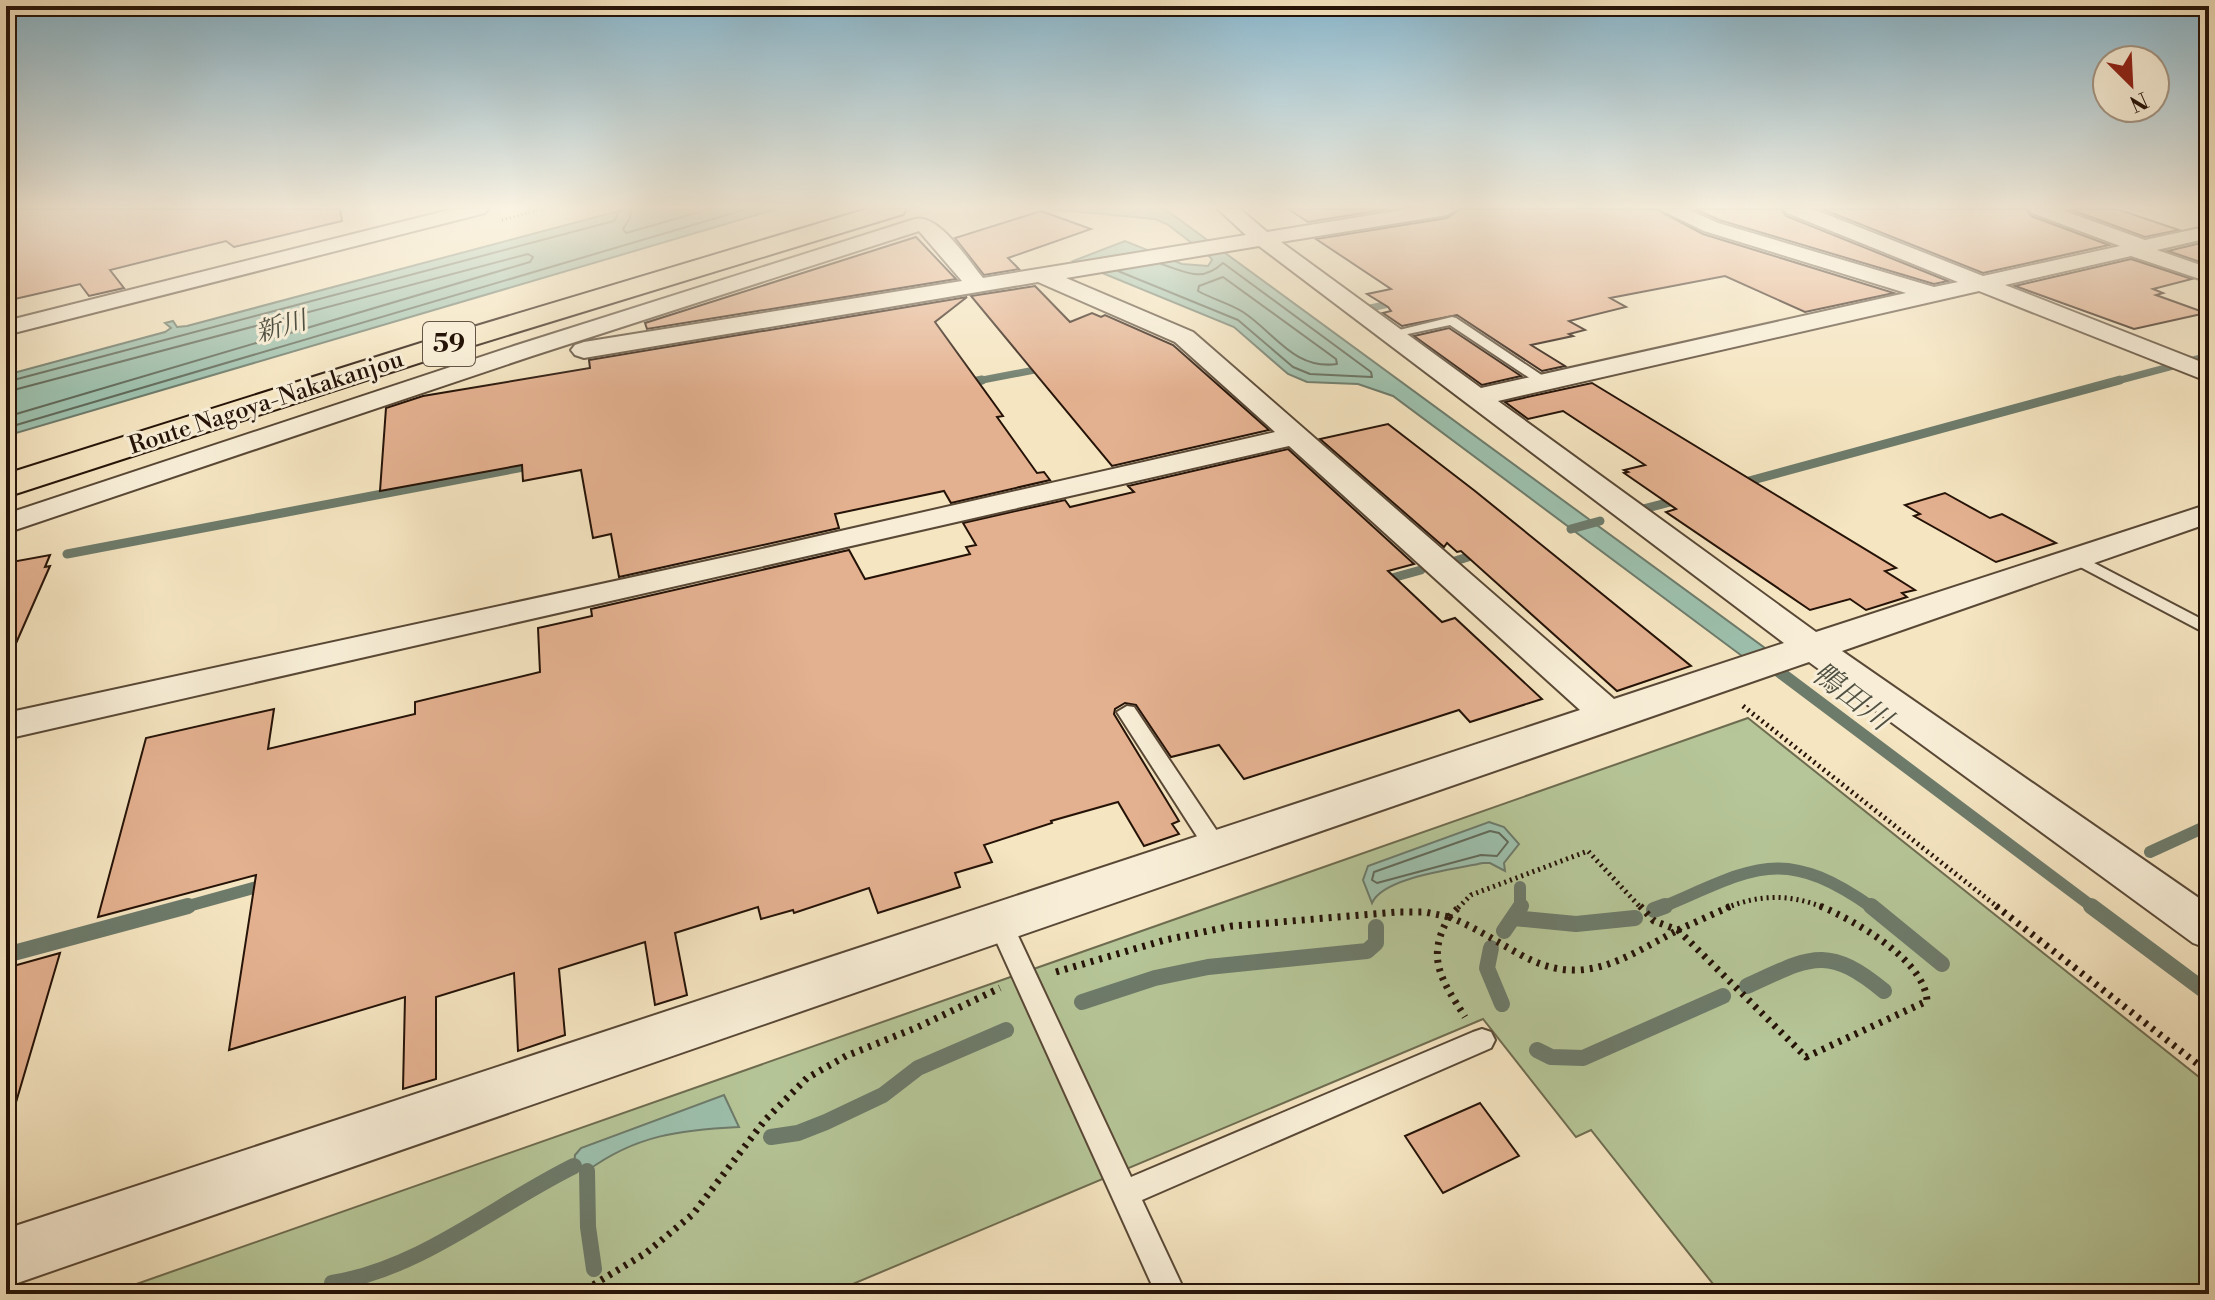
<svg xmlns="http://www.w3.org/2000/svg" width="2215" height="1300" viewBox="0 0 2215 1300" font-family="'Libre Bodoni','Noto Serif JP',serif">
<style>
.green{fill:#b6c698;stroke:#6e6c50;stroke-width:2}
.water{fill:#9dc0ad;stroke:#6d7b6b;stroke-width:2}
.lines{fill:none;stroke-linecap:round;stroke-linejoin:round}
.shore{stroke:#616a5a;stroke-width:2}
.stream-far3{stroke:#6d7b6b;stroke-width:7}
.stream-far2{stroke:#6d7b6b;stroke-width:9}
.stream-far1{stroke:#6d7b6b;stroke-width:12}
.stream{stroke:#6d7b6b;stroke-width:16}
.building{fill:#e4b190;stroke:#251308;stroke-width:2}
.lane-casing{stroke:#594836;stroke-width:4}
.street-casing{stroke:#594836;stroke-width:4}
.primary-casing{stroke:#251308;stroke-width:4}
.path-far2{stroke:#251308;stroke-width:3;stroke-dasharray:1 3;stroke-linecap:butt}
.path-far1{stroke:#251308;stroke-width:5;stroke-dasharray:2 4;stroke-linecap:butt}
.path{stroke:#251308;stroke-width:7;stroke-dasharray:3 6;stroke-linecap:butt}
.lane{fill:#f8eed7;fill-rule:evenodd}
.street{fill:#f8eed7;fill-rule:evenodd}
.primary{fill:#f5e5c1;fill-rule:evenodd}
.labels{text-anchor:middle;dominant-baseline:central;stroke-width:6;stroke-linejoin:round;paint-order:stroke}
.far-street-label{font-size:24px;fill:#251308;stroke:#f8eed7}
.far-water-label{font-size:26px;font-style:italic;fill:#4f5042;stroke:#f8eed7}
.shield{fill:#f8eed7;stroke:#645546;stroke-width:2}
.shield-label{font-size:26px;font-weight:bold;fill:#251308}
.water-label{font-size:30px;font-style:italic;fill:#4f5042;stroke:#f8eed7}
</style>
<rect width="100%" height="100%" fill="#f5e5c1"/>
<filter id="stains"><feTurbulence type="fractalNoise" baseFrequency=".0025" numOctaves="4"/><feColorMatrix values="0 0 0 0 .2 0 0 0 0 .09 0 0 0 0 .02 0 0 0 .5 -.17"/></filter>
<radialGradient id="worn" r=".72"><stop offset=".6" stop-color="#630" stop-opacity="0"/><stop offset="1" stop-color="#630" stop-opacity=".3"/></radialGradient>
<polygon class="green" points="1748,718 2209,1085 2209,1294 1721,1294 1591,1130 1576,1137 1483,1019 829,1294 108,1294"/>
<g class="water">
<polygon points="626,209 777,209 6,436 6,375 165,332 171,328 165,323 173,321 177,327 187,326"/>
<polygon points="1050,209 1165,209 1769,651 1746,659 1393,396 1358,384 1307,382 1288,374 1234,327 1073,261 1125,241 1182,264 1208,266 1212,260 1210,257 1167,224 1155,219"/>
<path d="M 1489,822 L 1504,827 L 1519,844 L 1504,863 L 1505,871 L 1490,863 L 1483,863 C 1456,869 1383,877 1372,903 L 1363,880 L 1368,866 Z"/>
<path d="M 724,1095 L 739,1127 C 680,1130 636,1135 587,1171 L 574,1166 L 575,1155 L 581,1148 Z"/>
</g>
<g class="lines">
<g class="shore">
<polyline points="631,209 630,218 623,229 626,233 710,209"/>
<path d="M 1118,271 L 1238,320 L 1293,367 L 1310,374 L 1372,377 L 1371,372 L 1223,263 C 1201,283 1187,272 1161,264"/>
<path d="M 1223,277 L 1336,359 L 1337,364 C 1294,370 1275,333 1243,312 C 1229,303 1212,299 1198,291 L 1199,286 Z"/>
<polyline points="6,382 614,221 621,209"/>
<polyline points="6,392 528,254 533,257 530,262 6,417"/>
<polyline points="6,428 747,209"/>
<polygon points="1490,831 1499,833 1508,842 1497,856 1481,855 1377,883 1372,880 1374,872"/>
</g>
<g class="stream-far3">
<polyline points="1370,308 1399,302"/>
<polyline points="2193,360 2209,356"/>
<polyline points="972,382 1045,368"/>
<polyline points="2113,382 2173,366"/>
</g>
<g class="stream-far2">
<polyline points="964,384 982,380"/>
<polyline points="1738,484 2120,380"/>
<polyline points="1643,509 1678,500"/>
<polyline points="1571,529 1600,521"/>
<polyline points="67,554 534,465"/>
<polyline points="1455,561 1468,557"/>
<polyline points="1381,581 1421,570"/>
</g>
<g class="stream-far1">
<polyline points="1769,664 2094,908"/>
<polyline points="2150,852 2209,825"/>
<polyline points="181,908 268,884"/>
<polyline points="1520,908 1520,887"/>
<path d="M 1660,908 C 1753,869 1781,843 1873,908"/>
</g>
<g class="stream">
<polyline points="1871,906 1942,964"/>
<polyline points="2091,906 2209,994"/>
<polyline points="1654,910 1665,906"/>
<polyline points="1514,918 1576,924 1635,918"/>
<polyline points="1504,931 1521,906"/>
<polyline points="1491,948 1487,968 1502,1004"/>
<polyline points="6,955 188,906"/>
<path d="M 1747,986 C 1809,958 1826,943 1884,991"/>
<polyline points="1082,1002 1155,978 1208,967 1367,951 1376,943 1376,927"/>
<polyline points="1537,1050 1551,1057 1583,1058 1723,996"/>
<polyline points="771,1137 798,1133 826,1122 883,1095 918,1068 1006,1030"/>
<polyline points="587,1171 588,1227 594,1269"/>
<path d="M 332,1283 C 422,1268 493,1206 574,1166"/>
<polyline points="294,1294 298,1293"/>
</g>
</g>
<g class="building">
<polygon points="6,209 340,209 342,221 234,247 226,241 110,270 124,288 89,296 80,284 6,301"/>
<polygon points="1288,209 1388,209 1308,222"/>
<polygon points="1460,209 1656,209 1703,234 1894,293 1805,312 1725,276 1610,298 1626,307 1569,321 1585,330 1569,334 1573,336 1531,345 1565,366 1542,371 1457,315 1402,326 1383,313 1391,311 1388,307 1367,294 1391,289 1316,239 1447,218"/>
<polygon points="1695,209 1781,209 1786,216 1948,281 1934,284 1719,220"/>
<polygon points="1822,209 2026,209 2031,216 2109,245 1983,273"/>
<polygon points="2069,209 2117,209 2179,230 2145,237"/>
<polygon points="1041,211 1091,229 1008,258 1019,269 984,275 955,238"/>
<polygon points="916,237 956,279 647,329 645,323"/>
<polygon points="2209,241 2209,265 2168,251"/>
<polygon points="2131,259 2192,279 2153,289 2163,293 2156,295 2206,313 2134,329 2015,286"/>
<polygon points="1035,286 1070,322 1092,313 1101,317 1105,315 1173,345 1269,430 1112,466 971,296"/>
<polygon points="967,297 935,322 1003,416 997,417 1037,473 1044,472 1050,480 951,503 944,491 835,514 839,528 619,577 611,534 593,538 581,470 523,481 522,465 380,491 386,408 423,396 590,368 589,360"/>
<polygon points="1449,328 1521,376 1482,385 1414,336"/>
<polygon points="1592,383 1896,568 1885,571 1915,590 1902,593 1907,597 1866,610 1850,599 1810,610 1666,512 1676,509 1624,473 1628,472 1624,470 1645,465 1563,411 1528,419 1505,402"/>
<polygon points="1388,424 1475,491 1691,666 1617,691 1461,551 1457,552 1447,543 1444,547 1320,439"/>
<polygon points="1288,449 1414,564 1388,571 1442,622 1455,618 1542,699 1470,722 1459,710 1244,779 1219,745 1171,757 1136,705 1125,703 1115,709 1114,714 1179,821 1172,824 1179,834 1144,846 1118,802 1051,821 1052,823 984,845 992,862 955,873 960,887 878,913 869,888 794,913 793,910 761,919 758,907 675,933 687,995 655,1005 645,942 559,969 565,1035 518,1051 514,973 436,997 436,1079 403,1089 405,997 229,1050 256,875 98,917 146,738 274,709 268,749 415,714 415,702 540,672 538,628 592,616 591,609 849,550 865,579 970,554 966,547 976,545 963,523 1065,500 1070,507 1134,492 1128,486"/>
<polygon points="1945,493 1990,518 2002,514 2056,543 1996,562 1914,516 1920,514 1905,505"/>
<polygon points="50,555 45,567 50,566 6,666 6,563"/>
<polygon points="60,953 14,1109 6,1107 6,968"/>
<polygon points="1480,1103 1519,1156 1443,1193 1405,1136"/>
</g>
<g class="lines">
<defs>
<g id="lane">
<polygon points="1452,317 1456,318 1552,382 1540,385 1450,325 1389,338 1383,334"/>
<polygon points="2075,553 2209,623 2209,635 2069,561 2067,558"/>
<polygon points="1127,706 1134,707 1225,843 1228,849 1225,855 1217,857 1209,855 1117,712"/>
<polygon points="1000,914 1008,916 1012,923 1131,1177 1473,1032 1482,1029 1491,1032 1495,1040 1491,1048 1142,1200 1186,1294 1156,1294 988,923 992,916"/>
</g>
<g id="street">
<polygon points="453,209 488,209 485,213 6,335 6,321"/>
<path d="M 1218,209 L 1240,209 L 1267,232 L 1408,209 L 1457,209 L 1447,215 L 1281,242 L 1481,388 L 1906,293 L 1704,231 L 1659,209 L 1687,209 L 1718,223 L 1934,287 L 1958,282 L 1787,213 L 1784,209 L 1813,209 L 1983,276 L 2120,246 L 2032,213 L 2029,209 L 2059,209 L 2145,240 L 2209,226 L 2209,238 L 2157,250 L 2209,268 L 2209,282 L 2131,256 L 2005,285 L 2209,365 L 2209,382 L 1979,291 L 1498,401 L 1816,632 L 2209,504 L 2209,523 L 1842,651 L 2209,905 L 2209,949 L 2193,943 L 1809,662 L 6,1287 L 6,1229 L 1580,710 L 1289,446 L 6,739 L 6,713 L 744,553 L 1275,432 L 1175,342 L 1038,282 L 584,358 L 575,355 L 571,350 L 575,345 L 584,342 L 962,281 L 919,231 L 532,356 L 6,533 L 6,514 L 514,346 L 915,219 C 938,213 969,261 983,278 L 1246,235 ZM 1259,246 L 1784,643 L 1614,699 L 1193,332 L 1066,278 Z"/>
</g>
<polygon id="primary" points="867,209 906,209 903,214 465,348 6,497 6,474 443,336"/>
</defs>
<use href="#lane" class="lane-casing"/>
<use href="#street" class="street-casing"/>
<use href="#primary" class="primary-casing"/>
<polyline class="path-far2" points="502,220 543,209"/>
<g class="path-far1">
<polyline points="1743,706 1999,908"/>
<polyline points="1458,908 1471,895 1588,851 1641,908"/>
<path d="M 1726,908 C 1760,894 1791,894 1825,908"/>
</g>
<g class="path">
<polyline points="1640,906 1654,921 1678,930"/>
<polyline points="1996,906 2209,1073"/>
<path d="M 1449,917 C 1475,927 1497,942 1521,955 C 1583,989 1622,959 1678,930"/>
<path d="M 1449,917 C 1425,959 1442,980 1465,1017"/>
<polyline points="1449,917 1460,906"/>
<path d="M 1678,930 L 1806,1057 L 1927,1001 C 1925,960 1854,920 1820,906"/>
<polyline points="1678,930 1731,906"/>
<polyline points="1056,972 1165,940 1232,926 1398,912 1425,912 1449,917"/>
<polyline points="578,1294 646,1253 693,1214 765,1120 807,1078 846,1056 918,1027 1000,988"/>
</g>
<use href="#lane" class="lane"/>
<use href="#street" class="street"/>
<use href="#primary" class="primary"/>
</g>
<linearGradient id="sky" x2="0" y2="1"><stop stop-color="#8ab9d0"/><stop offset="0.53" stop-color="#faf3e3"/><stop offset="1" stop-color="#faf3e3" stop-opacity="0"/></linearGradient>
<rect width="2215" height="391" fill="url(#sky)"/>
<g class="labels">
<g class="far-street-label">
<text transform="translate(266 403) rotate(-18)">Route Nagoya-Nakakanjou</text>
</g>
<g class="far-water-label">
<text transform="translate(281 327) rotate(-16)">新川</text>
</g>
<rect class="shield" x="423" y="322" width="52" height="44" rx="6"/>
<g class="shield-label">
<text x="449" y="344">59</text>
</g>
<g class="water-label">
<text transform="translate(1851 697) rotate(37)">鴨田川</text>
</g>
</g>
<rect width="2215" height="1300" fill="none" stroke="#f5e5c1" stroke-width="32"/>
<rect x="8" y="8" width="2199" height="1284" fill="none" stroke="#251308" stroke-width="4"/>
<rect x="16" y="16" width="2183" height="1268" fill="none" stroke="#251308" stroke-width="2"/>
<g transform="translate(2131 84) rotate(156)"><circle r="38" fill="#f8eed7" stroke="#a49684" stroke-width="2"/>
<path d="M0-6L14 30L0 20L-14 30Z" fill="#8f2418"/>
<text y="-12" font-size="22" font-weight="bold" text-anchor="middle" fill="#251308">N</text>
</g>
<rect width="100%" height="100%" filter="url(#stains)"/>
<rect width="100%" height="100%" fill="url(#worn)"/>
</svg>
